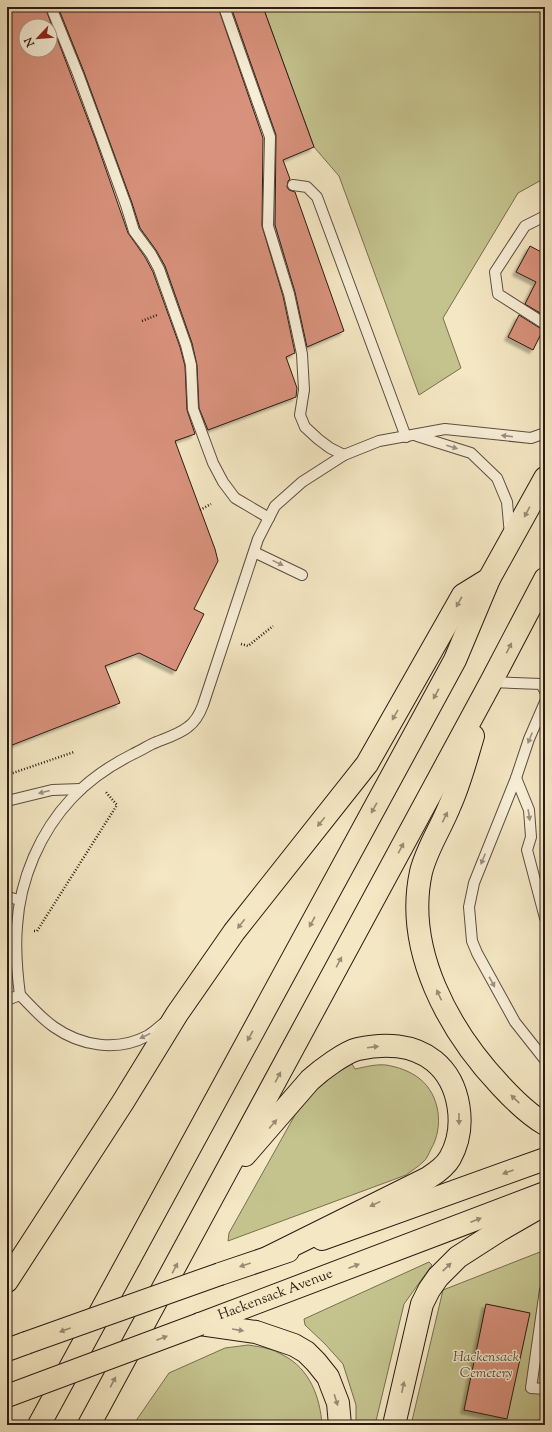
<svg xmlns="http://www.w3.org/2000/svg" width="552" height="1432" viewBox="0 0 552 1432" font-family="'Sorts Mill Goudy',serif">
<style>
.green{fill:#c4c38e;stroke:#776f50}
.building{fill:#d8917b;stroke:#2a1b13;filter:url(#shadow)}
.lines{fill:none;stroke-linecap:round;stroke-linejoin:round}
.service-casing{stroke:#5c4e3f;stroke-width:12}
.primary-casing{stroke:#2a1b13;stroke-width:24}
.trunk-casing{stroke:#2a1b13;stroke-width:24}
.path{stroke:#2a1b13;stroke-width:2.5;stroke-dasharray:1 2;stroke-linecap:butt}
.service{stroke:#f8efd8;stroke-width:10}
.primary{stroke:#f4e7c3;stroke-width:22}
.trunk{stroke:#f4e7c3;stroke-width:22}
.primary-bridge-casing{stroke:#2a1b13;stroke-width:24;stroke-linecap:butt}
.primary-bridge{stroke:#f4e7c3;stroke-width:22}
.oneway{fill:#9b907f}
.oneway2{fill:#998b74}
.labels{text-anchor:middle;dominant-baseline:central;stroke-width:3;stroke-linejoin:round;paint-order:stroke}
.street-label{font-size:14px;fill:#2a1b13;stroke:#f8efd8}
.park-label{font-size:14px;font-style:italic;fill:#584d38;stroke:#f8efd8}
</style>
<defs>
<filter id="shadow"><feDropShadow dx="-3.5" dy="3.5" stdDeviation="1" flood-color="#0004"/></filter>
</defs>
<rect width="100%" height="100%" fill="#f4e7c3"/>
<filter id="stains"><feTurbulence type="fractalNoise" baseFrequency=".005" numOctaves="4"/><feColorMatrix values="0 0 0 0 .2 0 0 0 0 .09 0 0 0 0 .02 0 0 0 .5 -.17"/></filter>
<radialGradient id="worn" r=".72"><stop offset=".6" stop-color="#630" stop-opacity="0"/><stop offset="1" stop-color="#630" stop-opacity=".3"/></radialGradient>
<g class="green">
<polygon points="263,7 545,7 545,178 518,193 443,318 461,368 419,395 339,176 314,147"/>
<path d="M 352,1064 L 355,1069 C 365,1067 375,1064 386,1065 C 398,1067 410,1071 420,1079 C 440,1095 444,1127 431,1149 C 429,1153 427,1159 423,1162 C 418,1167 411,1171 406,1175 L 228,1241 L 229,1233 L 295,1115 L 316,1088 L 332,1075 Z"/>
<polygon points="545,1250 545,1425 411,1425 443,1290"/>
<polygon points="429,1262 432,1265 404,1304 375,1425 356,1425 356,1405 343,1364 325,1344 305,1325 304,1319"/>
<path d="M 248,1345 C 255,1346 262,1347 269,1349 C 274,1350 279,1353 283,1355 C 310,1369 320,1397 322,1425 L 133,1425 L 169,1373 L 225,1348 Z"/>
</g>
<g class="building">
<polygon points="7,7 45,7 52,26 26,26 26,50 50,50 50,40 57,38 96,141 128,233 145,257 153,272 180,347 185,366 187,410 195,434 175,441 215,549 218,561 194,609 204,614 176,671 139,653 105,666 120,703 7,747"/>
<polygon points="58,7 218,7 263,138 262,226 283,296 295,353 286,357 297,388 296,397 208,430 199,408 197,365 192,343 165,266 156,250 140,228 132,203 84,72"/>
<polygon points="231,7 263,7 314,147 283,160 290,179 288,181 287,187 289,190 295,192 344,331 307,347 295,292 275,225 276,135"/>
<polygon points="530,246 545,254 545,316 525,304 536,282 516,272"/>
<polygon points="519,315 543,330 533,350 508,337"/>
<polygon points="486,1304 530,1313 507,1419 464,1410"/>
</g>
<g class="lines">
<defs>
<g id="service">
<polyline points="51,7 78,74 102,139 126,205 134,231 151,254 159,269 186,345 191,365 193,409 213,463 223,482 235,498 269,518"/>
<polyline points="224,7 270,137 268,226 289,294 302,354 304,390 300,415 305,427 318,439 330,448 344,455"/>
<polyline points="50,34 60,30"/>
<polyline points="293,185 307,187 317,197 406,437"/>
<polyline points="545,216 525,226 495,272 498,294 545,324"/>
<polyline points="417,436 471,453 497,478 507,502 510,535"/>
<polyline points="254,552 302,575"/>
<polyline points="491,682 541,684 545,691"/>
<polyline points="545,702 529,739 516,778 474,883 469,907 472,941 477,953 515,1022 545,1060"/>
<polyline points="516,778 529,810 531,837 527,850 545,918"/>
<polyline points="7,801 52,790 81,789"/>
<polyline points="7,897 20,900"/>
<path d="M 20,995 C 31,1006 41,1018 54,1027 C 81,1046 117,1052 147,1036 C 153,1033 159,1027 164,1023"/>
<path d="M 7,1000 L 20,995 C 17,972 15,949 17,926 C 20,879 40,832 72,798 C 89,780 111,765 133,754 C 140,751 146,747 152,744 C 163,739 178,735 188,727 C 195,722 200,713 203,705 L 258,539 L 275,506 L 302,482 L 344,455 L 379,441 L 445,429 L 531,438 L 545,433"/>
<polyline points="545,1290 531,1388 545,1389"/>
</g>
<g id="primary">
<polyline points="322,1239 545,1159"/>
<polyline points="220,1274 288,1251"/>
<path id="s1" d="M 200,1324 L 545,1193"/>
<polyline points="7,1350 26,1343"/>
</g>
<g id="trunk">
<path d="M 473,736 C 466,759 460,783 450,805 C 441,828 427,848 421,872 C 404,950 449,1031 501,1086 C 514,1100 528,1114 545,1124"/>
<path d="M 245,1155 L 310,1080 C 321,1070 345,1052 358,1049 C 384,1043 413,1044 434,1061 C 461,1083 467,1128 450,1158 C 445,1167 436,1173 428,1178 L 269,1257"/>
<polyline points="7,1281 123,1102 177,1014 234,932 367,764 463,595 489,579"/>
<polyline points="200,1324 256,1332 294,1345 306,1352 316,1362 328,1377 338,1403 340,1425"/>
<polyline points="39,1425 455,660 489,579 545,478"/>
<polyline points="89,1425 491,682 545,579"/>
<polyline points="394,1425 422,1304 429,1290 438,1277 458,1257 500,1230 545,1204"/>
</g>
</defs>
<use href="#service" class="service-casing"/>
<use href="#primary" class="primary-casing"/>
<use href="#trunk" class="trunk-casing"/>
<g class="path">
<polyline points="142,321 157,315"/>
<polyline points="200,510 211,504"/>
<polyline points="241,644 248,646 273,626"/>
<polyline points="7,775 74,752"/>
<polyline points="34,931 37,931 117,805 105,791"/>
</g>
<use href="#service" class="service"/>
<use href="#primary" class="primary"/>
<use href="#trunk" class="trunk"/>
<defs>
<g id="primary-bridge">
<polyline points="26,1343 220,1274"/>
<polyline points="7,1396 200,1324"/>
</g>
</defs>
<use href="#primary-bridge" class="primary-bridge-casing"/>
<use href="#primary-bridge" class="primary-bridge"/>
</g>
<defs><path id="oneway-solid" d="M-6-.8H1V-3.2L6.5 0L1 3.2V.8H-6Z"/></defs>
<g class="oneway">
<use href="#oneway-solid" transform="translate(507 436) rotate(-173)"/>
<use href="#oneway-solid" transform="translate(452 447) rotate(17)"/>
<use href="#oneway-solid" transform="translate(278 563) rotate(26)"/>
<use href="#oneway-solid" transform="translate(530 738) rotate(112)"/>
<use href="#oneway-solid" transform="translate(44 792) rotate(166)"/>
<use href="#oneway-solid" transform="translate(529 815) rotate(81)"/>
<use href="#oneway-solid" transform="translate(483 859) rotate(112)"/>
<use href="#oneway-solid" transform="translate(492 982) rotate(61)"/>
<use href="#oneway-solid" transform="translate(145 1036) rotate(154)"/>
</g>
<g class="oneway2">
<use href="#oneway-solid" transform="translate(527 512) rotate(118)"/>
<use href="#oneway-solid" transform="translate(459 602) rotate(119)"/>
<use href="#oneway-solid" transform="translate(509 648) rotate(-63)"/>
<use href="#oneway-solid" transform="translate(436 694) rotate(119)"/>
<use href="#oneway-solid" transform="translate(395 715) rotate(120)"/>
<use href="#oneway-solid" transform="translate(374 808) rotate(119)"/>
<use href="#oneway-solid" transform="translate(445 817) rotate(-64)"/>
<use href="#oneway-solid" transform="translate(321 822) rotate(129)"/>
<use href="#oneway-solid" transform="translate(401 848) rotate(-62)"/>
<use href="#oneway-solid" transform="translate(312 922) rotate(119)"/>
<use href="#oneway-solid" transform="translate(241 924) rotate(128)"/>
<use href="#oneway-solid" transform="translate(339 962) rotate(-62)"/>
<use href="#oneway-solid" transform="translate(439 995) rotate(-115)"/>
<use href="#oneway-solid" transform="translate(250 1036) rotate(119)"/>
<use href="#oneway-solid" transform="translate(373 1047) rotate(-7)"/>
<use href="#oneway-solid" transform="translate(278 1077) rotate(-62)"/>
<use href="#oneway-solid" transform="translate(515 1099) rotate(-137)"/>
<use href="#oneway-solid" transform="translate(459 1119) rotate(89)"/>
<use href="#oneway-solid" transform="translate(273 1124) rotate(-49)"/>
<use href="#oneway-solid" transform="translate(508 1172) rotate(160)"/>
<use href="#oneway-solid" transform="translate(375 1204) rotate(154)"/>
<use href="#oneway-solid" transform="translate(476 1220) rotate(-21)"/>
<use href="#oneway-solid" transform="translate(245 1265) rotate(161)"/>
<use href="#oneway-solid" transform="translate(354 1266) rotate(-21)"/>
<use href="#oneway-solid" transform="translate(447 1267) rotate(-44)"/>
<use href="#oneway-solid" transform="translate(175 1268) rotate(-62)"/>
<use href="#oneway-solid" transform="translate(65 1330) rotate(160)"/>
<use href="#oneway-solid" transform="translate(238 1330) rotate(9)"/>
<use href="#oneway-solid" transform="translate(162 1338) rotate(-21)"/>
<use href="#oneway-solid" transform="translate(113 1382) rotate(-62)"/>
<use href="#oneway-solid" transform="translate(403 1387) rotate(-78)"/>
<use href="#oneway-solid" transform="translate(336 1400) rotate(73)"/>
</g>
<g class="labels">
<g class="street-label">
<text stroke="none"><textPath href="#s1" startOffset="81">Hackensack Avenue</textPath></text>
</g>
<g class="park-label">
<text x="486" y="1358">Hackensack<tspan x="486" dy="16">Cemetery</tspan></text>
</g>
</g>
<rect width="552" height="1432" fill="none" stroke="#f4e7c3" stroke-width="24"/>
<rect x="8" y="8" width="536" height="1416" fill="none" stroke="#2a1b13" stroke-width="2"/>
<rect x="12" y="12" width="528" height="1408" fill="none" stroke="#2a1b13"/>
<g transform="translate(38 38) rotate(244)"><circle r="19" fill="#f8efd8" stroke="#a69a89"/>
<path d="M0-3L7 15L0 10L-7 15Z" fill="#8f2418"/>
<text y="-6" font-size="11" font-weight="bold" text-anchor="middle" fill="#2a1b13">N</text>
</g>
<rect width="100%" height="100%" filter="url(#stains)"/>
<rect width="100%" height="100%" fill="url(#worn)"/>
</svg>
